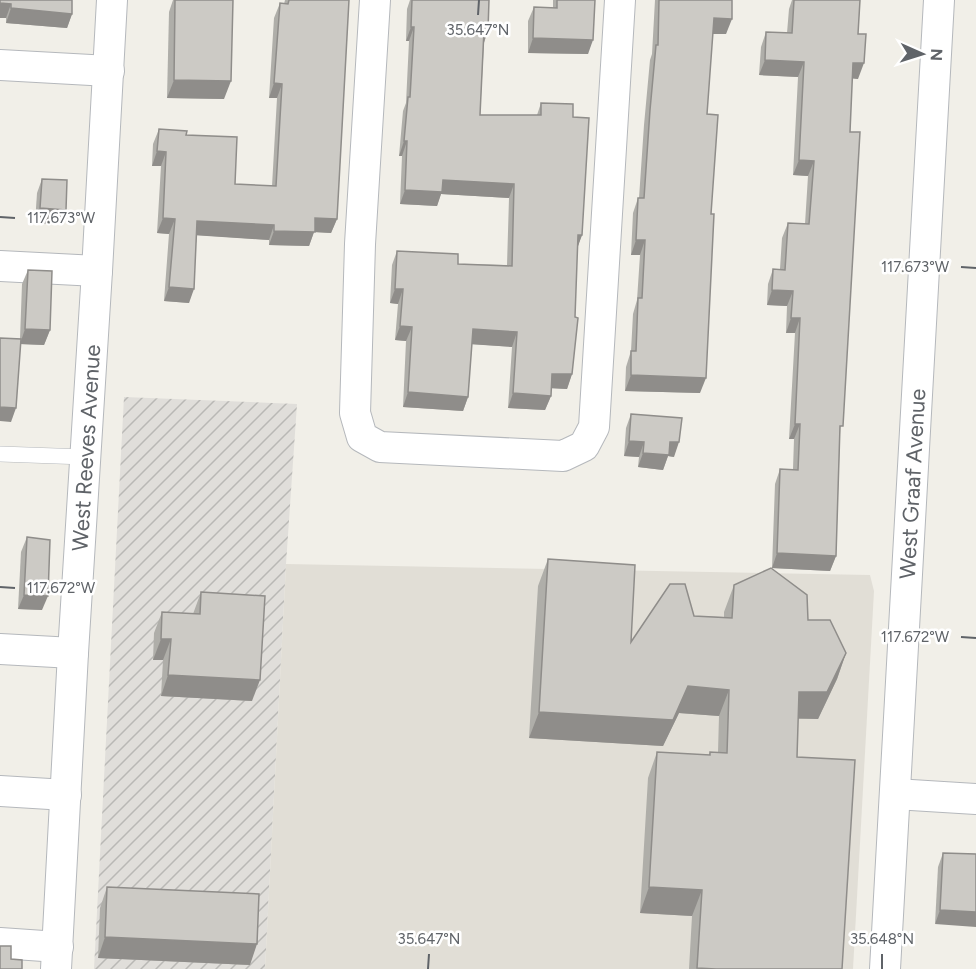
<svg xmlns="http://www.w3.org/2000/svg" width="976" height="969" viewBox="0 0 976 969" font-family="Figtree,sans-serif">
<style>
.industrial{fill:url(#industrial-furrows)}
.education{fill:#e1ded6}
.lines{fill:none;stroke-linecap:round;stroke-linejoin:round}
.service-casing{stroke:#b5b8bc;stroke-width:16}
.minor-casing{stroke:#b5b8bc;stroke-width:32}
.service{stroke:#fff;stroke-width:15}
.minor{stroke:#fff;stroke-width:30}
.wall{fill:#afaea9}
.shaded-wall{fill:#8f8d8a}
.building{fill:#cccac5;stroke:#8f8d8a;stroke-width:1.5}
.ticks{fill:none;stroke:#5f6368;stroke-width:2}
.labels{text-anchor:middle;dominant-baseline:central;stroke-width:5;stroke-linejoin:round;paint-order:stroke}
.street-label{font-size:22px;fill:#5f6368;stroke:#fff}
.ticks-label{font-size:15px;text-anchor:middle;fill:#5f6368;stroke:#fff;stroke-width:5;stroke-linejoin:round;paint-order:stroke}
</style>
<defs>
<pattern id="industrial-furrows" width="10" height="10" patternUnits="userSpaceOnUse" patternTransform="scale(1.5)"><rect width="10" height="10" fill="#e0deda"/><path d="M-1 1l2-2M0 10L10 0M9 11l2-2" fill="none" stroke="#b9b8b5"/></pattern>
</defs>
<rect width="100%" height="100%" fill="#f1efe8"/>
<polygon class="industrial" points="124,397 297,404 286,564 265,969 94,969"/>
<polygon class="education" points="286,564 870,575 874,591 853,969 265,969"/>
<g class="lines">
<defs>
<polyline id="service" points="0,454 85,457"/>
<g id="minor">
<polyline points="375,0 360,244 355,413 362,437 380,447 563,456 584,446 594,427 620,0"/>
<polyline points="0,65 109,71"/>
<polyline points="0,266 97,271"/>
<polyline points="0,649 73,653"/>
<polyline points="0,791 66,795"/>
<polyline points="895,794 976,799"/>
<polyline points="0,943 58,947"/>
<path id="s1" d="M 56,969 L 73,653 L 97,271 L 112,0"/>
<path id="s2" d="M 885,969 L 939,0"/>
</g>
</defs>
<use href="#service" class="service-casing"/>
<use href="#minor" class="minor-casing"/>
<use href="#service" class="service"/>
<use href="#minor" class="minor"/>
</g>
<g class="wall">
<polygon points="0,0 72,14 67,28 6,23 6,18"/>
<polygon points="173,0 233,0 224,99 167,98 169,12"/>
<polygon points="285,0 349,0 337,219 331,233 314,232 309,246 269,245 269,240 197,235 189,303 164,301 169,234 157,233 161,166 152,166 153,144 159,129 186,135 235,184 272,186 277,98 269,98 274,18 280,3 284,4"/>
<polygon points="410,0 489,0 488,30 484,43 480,115 537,115 541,103 573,117 582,235 577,248 572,374 567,389 551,388 551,396 545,410 508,408 512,347 472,344 468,397 463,411 403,407 406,341 395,340 398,304 390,303 392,265 397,251 458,264 507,265 509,198 441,194 437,206 400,204 402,156 399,156 403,111 406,103 409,41 406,41 407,9"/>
<polygon points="553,0 595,0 588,54 528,53 528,21 534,7 553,8"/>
<polygon points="655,0 732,0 726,34 712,34 707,114 711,214 700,393 625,391 626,367 631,351 633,314 637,300 640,255 631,255 633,213 638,198 639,198 644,125 650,60 652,54"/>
<polygon points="792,0 860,0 858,34 858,79 852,78 850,132 836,556 830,571 772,568 808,620 846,653 837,679 818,719 798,719 797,757 842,969 689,969 692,916 640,913 648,778 657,752 709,755 710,752 718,752 719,716 679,713 663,746 529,738 538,586 548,559 631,642 694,616 724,617 724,612 734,585 772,568 775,484 780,469 793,469 794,439 789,439 795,333 786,333 787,306 767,305 768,284 773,269 780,269 782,238 788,223 805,224 808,176 793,175 798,77 759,75 761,47 766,32 787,33 789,9"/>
<polygon points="42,179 60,224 35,223 37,193"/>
<polygon points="28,270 50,330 44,345 20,344 11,422 20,339 22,284"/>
<polygon points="631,414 674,457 668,456 663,470 638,467 639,457 624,456 626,428"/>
<polygon points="27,537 42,610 18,609 21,552"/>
<polygon points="201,592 252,701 161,696 163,660 153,660 154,633 162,612 193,614"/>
<polygon points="943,853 976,854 935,924 938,867"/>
<polygon points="107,887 250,965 98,958 100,908"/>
</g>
<g class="shaded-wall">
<polygon points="0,3 11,4 6,18 0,18"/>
<polygon points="11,8 72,14 67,28 6,23"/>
<polygon points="714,18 732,19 726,34 708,34"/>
<polygon points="411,27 414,27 409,41 406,41"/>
<polygon points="484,30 488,30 483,45"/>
<polygon points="533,38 593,40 588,54 528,53"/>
<polygon points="765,60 804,62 798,77 759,75"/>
<polygon points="853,63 864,63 858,79 848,78"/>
<polygon points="174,80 231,81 224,99 167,98"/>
<polygon points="274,83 282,84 277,98 269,98"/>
<polygon points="404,141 407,141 402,156 399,156"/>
<polygon points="157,151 166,152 161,166 152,166"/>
<polygon points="799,160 814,161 808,176 793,175"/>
<polygon points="443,180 514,184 509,198 441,194 437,206 400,204 405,190"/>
<polygon points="40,208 66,210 60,224 35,223"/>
<polygon points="163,218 175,219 169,234 157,233"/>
<polygon points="315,218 337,219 331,233 314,232 309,246 269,245 274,231"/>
<polygon points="197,221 274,225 269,240 192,235"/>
<polygon points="578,235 582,235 577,249"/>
<polygon points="636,240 645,240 640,255 631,255"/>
<polygon points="169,287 194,289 189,303 164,301"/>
<polygon points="395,289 403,289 398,304 390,303"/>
<polygon points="772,290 793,291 787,306 767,305"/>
<polygon points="791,318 800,318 795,333 786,333"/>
<polygon points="400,326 412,327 406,341 395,340"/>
<polygon points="25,329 50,330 44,345 20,344"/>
<polygon points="473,329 517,332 512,347 468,344"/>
<polygon points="552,374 572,374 567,389 547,388"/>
<polygon points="631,375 706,378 700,393 625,391"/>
<polygon points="408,392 468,397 463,411 403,407"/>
<polygon points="513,393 551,396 545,410 508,408"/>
<polygon points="0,407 16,408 11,422 0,421"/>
<polygon points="795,424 800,424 794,439 789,439"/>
<polygon points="629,441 644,442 639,457 624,456"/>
<polygon points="670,442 679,442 674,457 668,456 663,470 638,467 643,453"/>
<polygon points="777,553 836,556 830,571 772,568"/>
<polygon points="24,595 48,596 42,610 18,609"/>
<polygon points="161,639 171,639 163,660 153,660"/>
<polygon points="846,653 837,679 818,719 790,718 799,692"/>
<polygon points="168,675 260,680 252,701 161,696"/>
<polygon points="688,686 729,690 719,716 679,713 663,746 529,738 539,712"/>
<polygon points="649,887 702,890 692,916 640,913"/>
<polygon points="940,910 976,912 976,927 935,924"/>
<polygon points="105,937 257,944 250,965 98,958"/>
</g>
<g class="building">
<polygon points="0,0 72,0 72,14 11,8 11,4 0,3"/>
<polygon points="175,0 233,0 231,81 174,80"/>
<polygon points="289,0 349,0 337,219 315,218 315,232 274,231 274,225 197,221 194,289 169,287 175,219 163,218 166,152 157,151 159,129 187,131 186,135 237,137 235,184 276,186 282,84 274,83 280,3 288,4"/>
<polygon points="412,0 489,0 488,30 484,30 480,115 541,115 541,103 573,104 573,117 589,118 582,235 578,235 575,317 578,318 572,374 552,374 551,396 513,393 517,332 473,329 468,397 408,392 412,327 400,326 403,289 395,289 397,251 458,254 458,264 512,266 514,184 443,180 442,192 405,190 407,141 404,141 408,97 410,97 414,27 411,27"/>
<polygon points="557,0 595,0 593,40 533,38 534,7 557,8"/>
<polygon points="659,0 732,0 732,19 714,18 707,114 718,115 711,214 714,214 706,378 631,375 631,351 636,351 638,298 642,298 645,240 636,240 638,198 644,198 650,110 656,45 658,45"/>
<polygon points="794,0 860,0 858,34 866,34 864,63 853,63 850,132 860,132 843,426 840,426 836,556 777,553 780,469 798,470 800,424 795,424 800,318 791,318 793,291 772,290 773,269 785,270 788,223 809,224 814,161 799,160 804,62 765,60 766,32 792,33"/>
<polygon points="42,179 67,180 66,210 40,208"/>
<polygon points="28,270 52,271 50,330 25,329"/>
<polygon points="0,338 21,339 16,408 0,407"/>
<polygon points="631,414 682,418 679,442 670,442 669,455 643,453 644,442 629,441"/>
<polygon points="27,537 50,540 48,596 24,595"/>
<polygon points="548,559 635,565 631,642 670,584 685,584 694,616 732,618 734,585 771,568 807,595 808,620 830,620 846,653 827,692 799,692 797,757 855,760 842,969 716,969 697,968 702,890 649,887 657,752 710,755 710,752 727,753 729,690 688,686 673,720 539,712"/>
<polygon points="201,592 265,596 260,680 168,675 171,639 161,639 162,612 200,614"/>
<polygon points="943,853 976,854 976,912 940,910"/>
<polygon points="107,887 259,894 257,944 105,937"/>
<polygon points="0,946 11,946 11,959 22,960 22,969 0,969"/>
</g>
<path class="ticks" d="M 478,15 L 479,0M 0,217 L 15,218M 961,267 L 976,268M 0,587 L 15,588M 961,637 L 976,638M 428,969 L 429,954M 882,969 L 882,954"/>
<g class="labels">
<g class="street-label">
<text stroke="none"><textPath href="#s1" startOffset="522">West Reeves Avenue</textPath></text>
<text stroke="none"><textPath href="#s2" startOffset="486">West Graaf Avenue</textPath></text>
</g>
</g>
<g class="ticks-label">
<text x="478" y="35">35.647°N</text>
<text x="61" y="223">117.673°W</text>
<text x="915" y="272">117.673°W</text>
<text x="61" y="593">117.672°W</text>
<text x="915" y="642">117.672°W</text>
<text x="429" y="944">35.647°N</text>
<text x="882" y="944">35.648°N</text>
</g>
<g transform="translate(922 54) rotate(93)" stroke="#ffffff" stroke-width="4.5" paint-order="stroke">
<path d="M0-4.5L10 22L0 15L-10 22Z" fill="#5f6368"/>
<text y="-9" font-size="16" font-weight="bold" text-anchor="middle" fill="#5f6368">N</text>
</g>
</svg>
